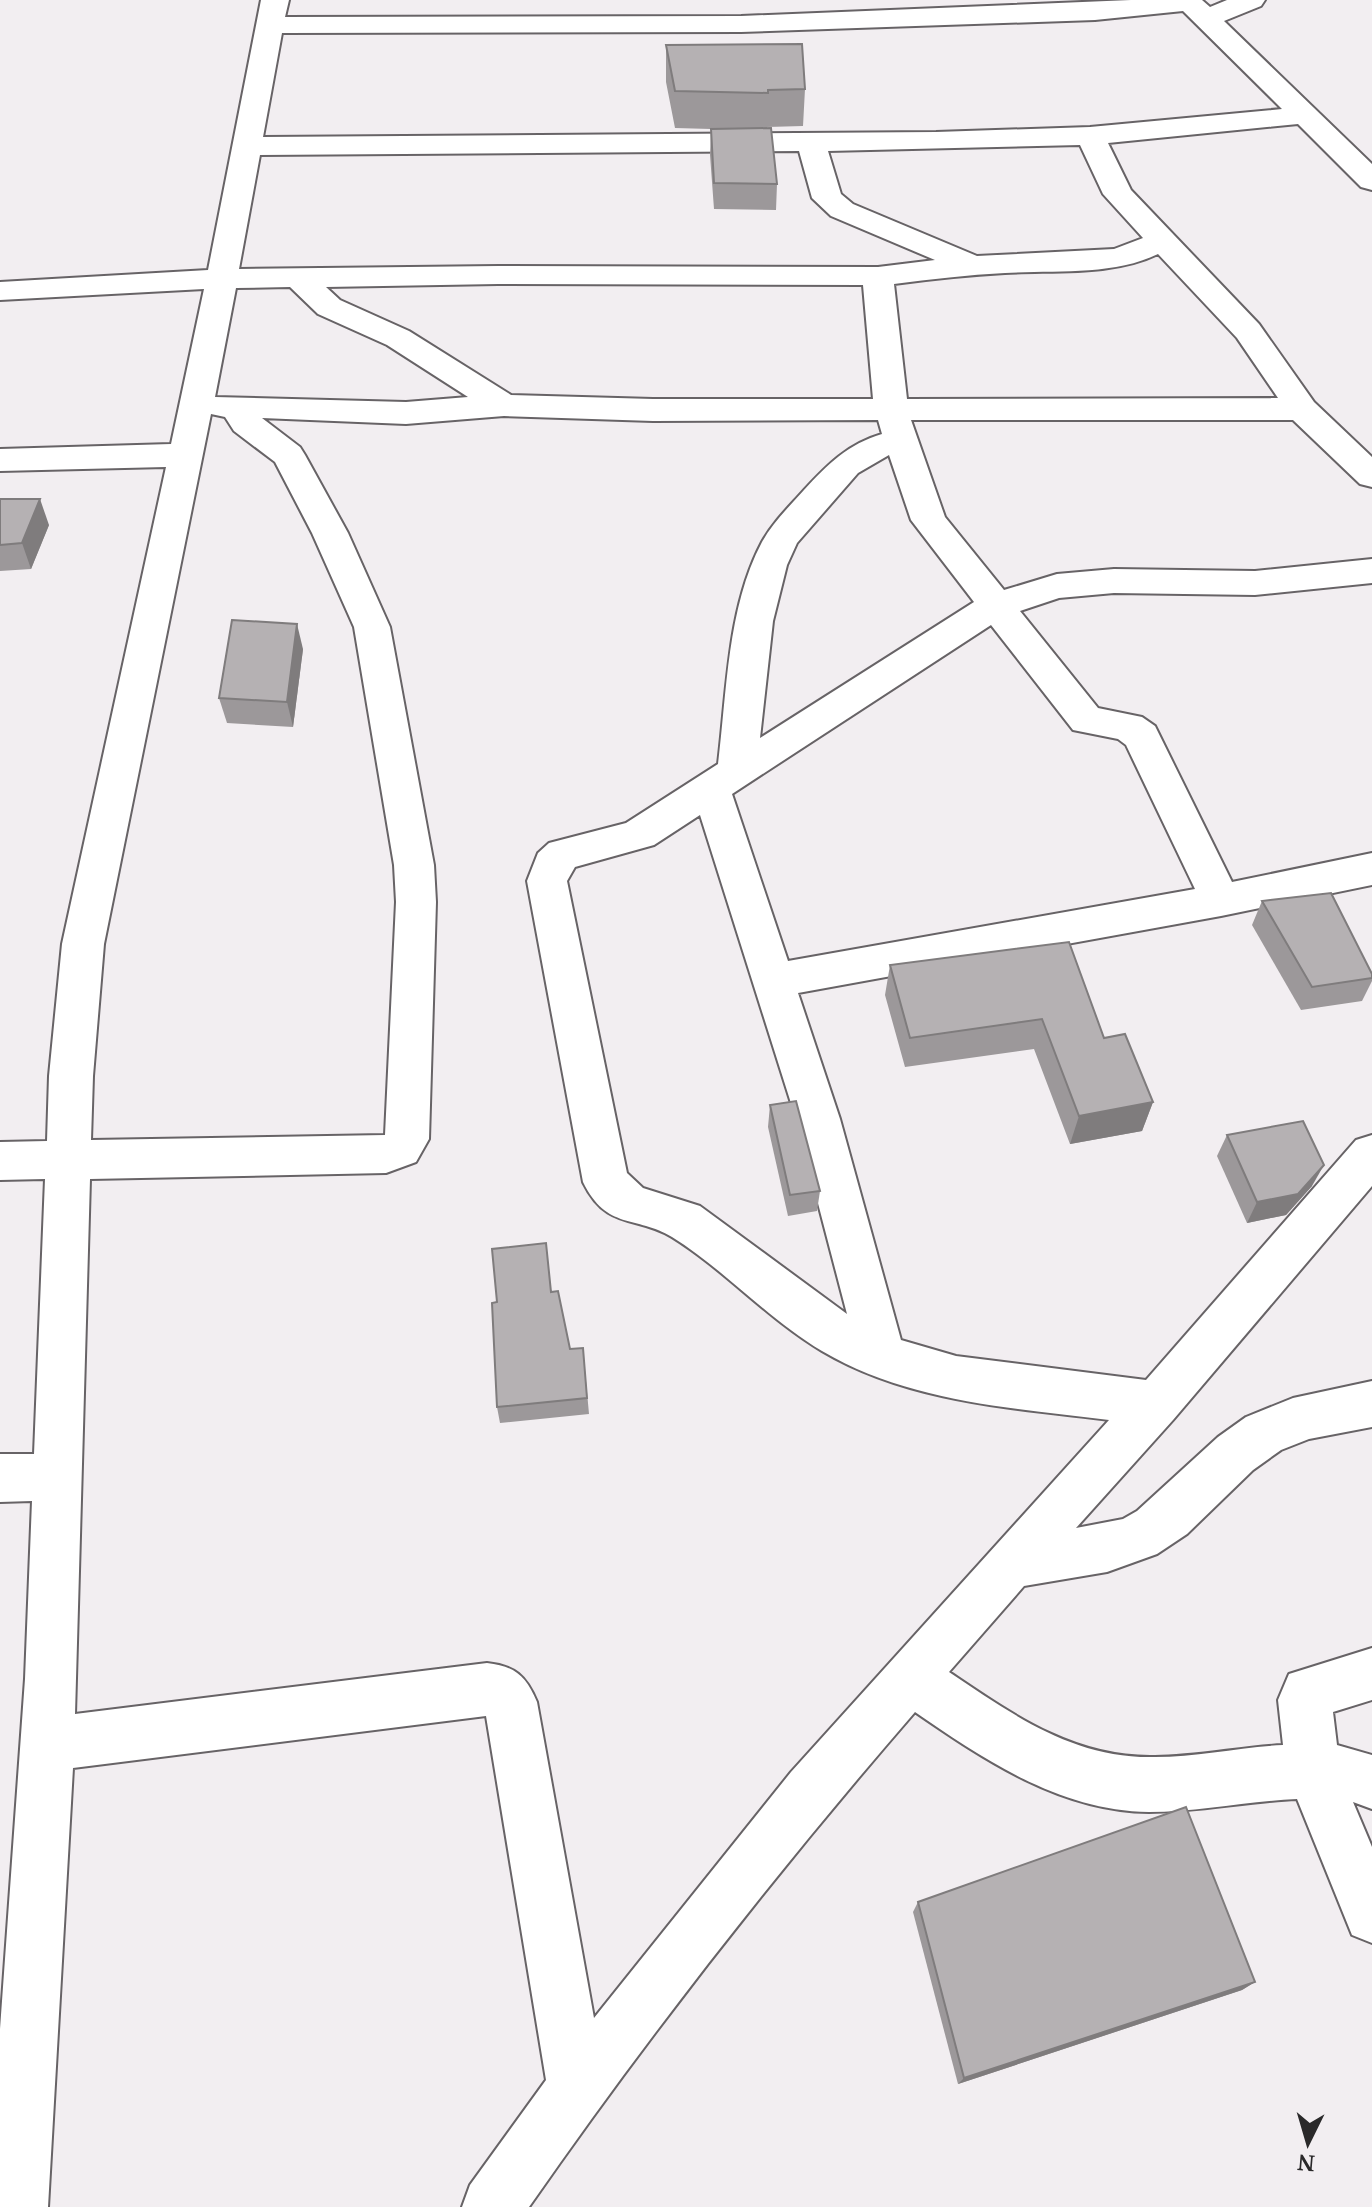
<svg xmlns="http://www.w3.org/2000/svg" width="1372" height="2207" viewBox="0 0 1372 2207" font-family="'Noto Serif',serif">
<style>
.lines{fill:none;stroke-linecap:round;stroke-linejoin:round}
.street-casing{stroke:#676366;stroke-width:4}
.street{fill:#fff;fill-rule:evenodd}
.wall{fill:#9c989a}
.shaded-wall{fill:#7f7c7d}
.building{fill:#b5b1b3;stroke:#7f7c7d;stroke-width:2}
</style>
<rect width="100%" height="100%" fill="#f2eef1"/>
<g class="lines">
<defs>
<path id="street" d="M 261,0 L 289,0 L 285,17 L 741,16 L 1131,0 L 1202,0 L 1210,7 L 1227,0 L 1265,0 L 1261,6 L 1224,21 L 1372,164 L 1372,190 L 1361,187 L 1298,124 L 1108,143 L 1131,190 L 1259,324 L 1314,402 L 1372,457 L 1372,487 L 1360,484 L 1293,420 L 911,420 L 945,517 L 1004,590 L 1057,574 L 1114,569 L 1255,571 L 1372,559 L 1372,583 L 1255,595 L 1114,593 L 1059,598 L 1020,611 L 1098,708 L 1142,717 L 1155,726 L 1232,882 L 1372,853 L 1372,885 L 1221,916 L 798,993 L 840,1119 L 901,1340 L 956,1356 L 1146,1380 L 1356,1140 L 1372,1135 L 1372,1186 L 1173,1420 L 1076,1528 L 1123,1519 L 1137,1511 L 1218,1437 L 1246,1417 L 1293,1398 L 1372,1381 L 1372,1427 L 1309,1439 L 1281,1450 L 1253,1470 L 1187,1534 L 1157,1554 L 1107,1572 L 1024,1586 L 949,1672 C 1013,1715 1074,1759 1155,1757 C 1198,1757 1240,1747 1283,1745 L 1278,1700 L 1289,1674 L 1372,1648 L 1372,1700 L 1333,1712 L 1337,1745 L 1372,1755 L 1372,1809 L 1353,1802 L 1372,1847 L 1372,1943 L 1352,1935 L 1297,1799 C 1248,1801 1198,1812 1149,1812 C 1060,1811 985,1760 915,1712 C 778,1870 648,2036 529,2207 L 462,2207 L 470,2185 L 546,2080 L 486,1716 L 73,1768 L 48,2207 L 0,2207 L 0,2029 L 25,1679 L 32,1501 L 0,1502 L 0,1454 L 34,1454 L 45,1179 L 0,1180 L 0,1142 L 47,1141 L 49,1076 L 62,944 L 166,467 L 0,471 L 0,449 L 171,444 L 204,289 L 0,300 L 0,282 L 208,270 ZM 1183,11 L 1282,109 L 1090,127 L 936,132 L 263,137 L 282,33 L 741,32 L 1095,20 ZM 1080,145 L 1103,194 L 1143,238 L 1114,249 L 977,256 L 853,204 L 841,194 L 828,151 ZM 799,151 L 812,198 L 831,216 L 935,260 L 878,267 L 498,266 L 239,269 L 260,155 ZM 1158,254 L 1237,338 L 1278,398 L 907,399 L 894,284 C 931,279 968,275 1005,273 C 1055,270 1113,276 1158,254 ZM 498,284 L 863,285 L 873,399 L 653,399 L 511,395 L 409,331 L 340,300 L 326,287 ZM 290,287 L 318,314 L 387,345 L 468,397 L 406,402 L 215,397 L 236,288 ZM 211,414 L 225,417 L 234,431 L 275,462 L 312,533 L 354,627 L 394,865 L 396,902 L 385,1135 L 91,1140 L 93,1076 L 104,944 ZM 504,416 L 653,421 L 878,420 L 882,434 C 848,444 828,464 804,490 C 789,507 773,522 762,542 C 727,608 727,692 718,764 L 626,823 L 549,843 L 538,853 L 527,881 L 583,1182 C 607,1231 636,1215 672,1237 C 725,1270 768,1319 822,1351 C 908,1402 1012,1408 1109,1420 L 791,1772 L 594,2018 L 537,1702 C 526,1676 515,1666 487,1663 L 75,1714 L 90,1179 L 386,1173 L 416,1162 L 429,1139 L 436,902 L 434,865 L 390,627 L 348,533 L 305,455 L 300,447 L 262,418 L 406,424 ZM 889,455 L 911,520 L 974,602 L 760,738 L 773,621 L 787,565 L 797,543 L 858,473 ZM 991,625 L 1073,730 L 1118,739 L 1126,745 L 1195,889 L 788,961 L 732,794 ZM 700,815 L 796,1119 L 847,1314 L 700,1206 L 643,1188 L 627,1173 L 567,881 L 575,867 L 654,845 Z"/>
</defs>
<use href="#street" class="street-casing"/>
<use href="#street" class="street"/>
</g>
<g class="wall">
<polygon points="666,45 805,89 803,126 767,127 777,184 776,210 714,209 710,155 711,129 675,128 666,82"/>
<polygon points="0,499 49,525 31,569 0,571"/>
<polygon points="303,649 293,727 227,723 219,698"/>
<polygon points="1262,901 1372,974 1372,981 1362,1001 1301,1010 1252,925"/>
<polygon points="890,965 1104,1038 1153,1102 1142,1131 1070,1144 1034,1049 905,1067 885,995"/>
<polygon points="770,1105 820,1191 817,1211 788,1216 768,1127"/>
<polygon points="1227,1135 1312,1186 1286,1215 1247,1223 1217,1156"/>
<polygon points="552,1292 570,1349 583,1348 589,1414 500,1423 497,1407"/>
<polygon points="918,1902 1255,1982 1242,1990 958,2084 913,1912"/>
</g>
<g class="shaded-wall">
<polygon points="40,499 49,525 31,569 22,543"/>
<polygon points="297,624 303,649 293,727 287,702"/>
<polygon points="1153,1102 1142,1131 1070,1144 1079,1116"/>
<polygon points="1324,1165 1312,1186 1286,1215 1247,1223 1257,1202"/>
<polygon points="1255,1982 1242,1990 958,2084 964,2078"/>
</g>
<g class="building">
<polygon points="802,44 805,89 768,90 768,93 675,91 666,45"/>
<polygon points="771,128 777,184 714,183 711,129"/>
<polygon points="0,499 40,499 22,543 0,545"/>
<polygon points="232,620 297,624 287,702 219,698"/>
<polygon points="1331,893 1372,974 1372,978 1312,987 1262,901"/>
<polygon points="1069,942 1104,1038 1125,1034 1153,1102 1079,1116 1042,1019 910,1038 890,965"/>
<polygon points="796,1101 820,1191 790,1195 770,1105"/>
<polygon points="1303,1121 1324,1165 1298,1194 1257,1202 1227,1135"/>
<polygon points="546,1243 551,1292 558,1291 570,1349 583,1348 587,1398 497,1407 492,1303 497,1302 492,1249"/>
<polygon points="1186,1807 1255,1982 964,2078 918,1902"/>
</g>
<g transform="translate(1308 2143) rotate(185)" stroke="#f2eef1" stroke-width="6" paint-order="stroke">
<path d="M0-6L14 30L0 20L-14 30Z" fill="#2a292a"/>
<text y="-12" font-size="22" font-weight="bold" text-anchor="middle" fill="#2a292a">N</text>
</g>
</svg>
